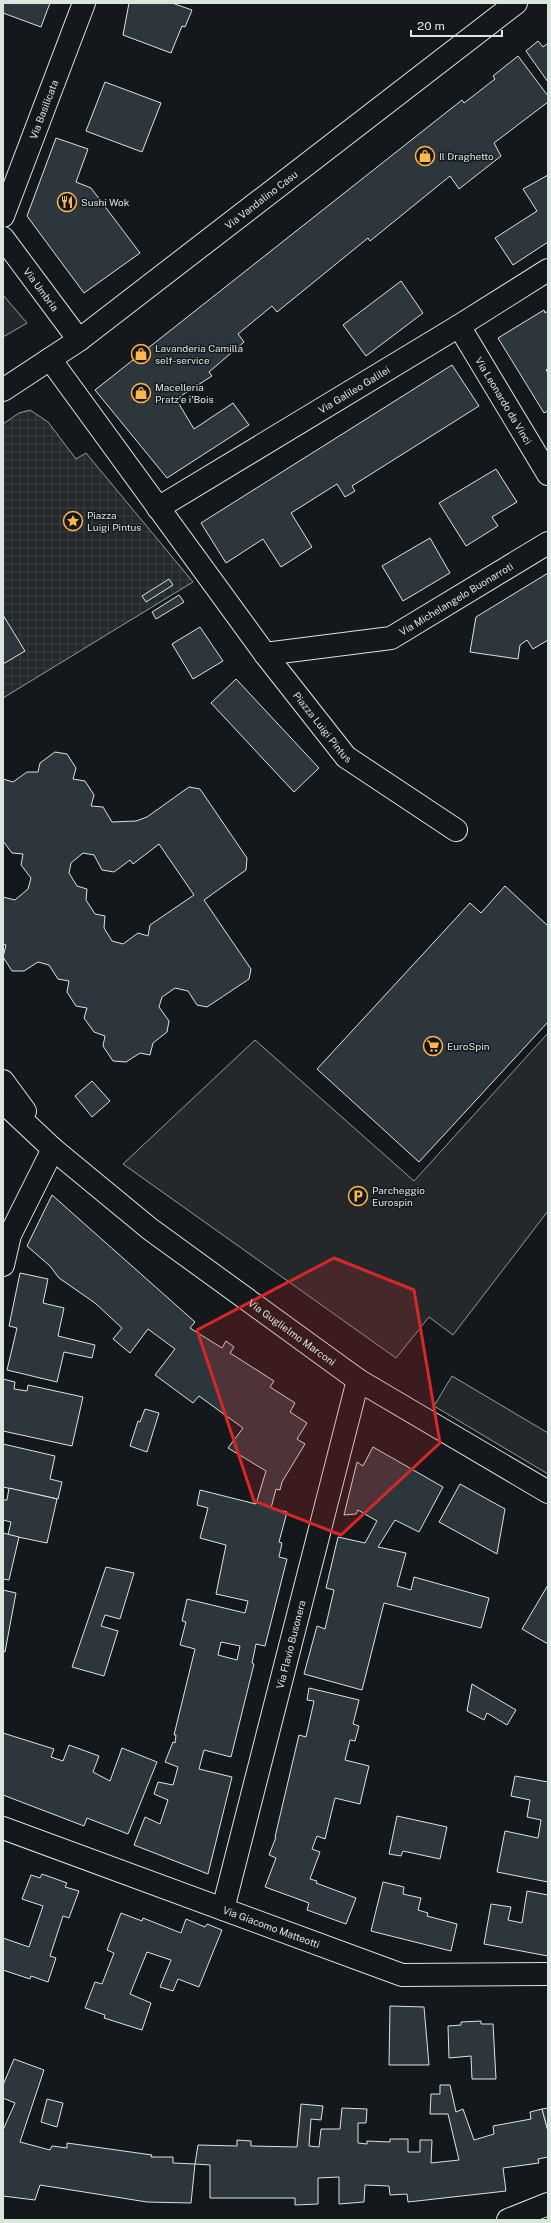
<svg xmlns="http://www.w3.org/2000/svg" width="551" height="2223" viewBox="0 0 551 2223" font-family="'Public Sans',sans-serif">
<style>
.parking{fill:#24282b;stroke:#939e99}
.plaza{fill:url(#plaza-grid);stroke:#939e99}
.building{fill:#2c363c;stroke:#d8e6dc;fill-rule:evenodd}
.lines{fill:none;stroke-linecap:round;stroke-linejoin:round}
.minor-casing{stroke:#d8e6dc;stroke-width:24}
.major-casing{stroke:#d8e6dc;stroke-width:24}
.minor{stroke:#14181c;stroke-width:22}
.major{stroke:#14181c;stroke-width:22}
.marked{fill:#d62828;fill-opacity:0.2;stroke:#d62828;stroke-width:3;stroke-linejoin:round}
.labels{text-anchor:middle;dominant-baseline:central;stroke-width:3;stroke-linejoin:round;paint-order:stroke}
.street-label{font-size:10px;fill:#d8e6dc;stroke:#14181c}
.poi-label{font-size:10px;fill:#d8e6dc;stroke:#14181c;text-anchor:start}
</style>
<defs>
<pattern id="plaza-grid" width="8" height="8" patternUnits="userSpaceOnUse"><rect width="8" height="8" fill="#24282b"/><path d="M0 4h8M4 0v8" fill="none" stroke="#393d3f"/></pattern>
</defs>
<rect width="100%" height="100%" fill="#14181c"/>
<g class="parking">
<polygon points="3,295 27,323 3,337"/>
<polygon points="548,1033 548,1211 453,1335 429,1317 396,1358 123,1164 255,1040 414,1181"/>
<polygon points="452,1376 548,1433 548,1474 434,1406"/>
</g>
<polygon class="plaza" points="30,410 48,422 76,459 86,453 193,582 3,698 3,424 19,413"/>
<g class="building">
<polygon points="3,3 50,3 41,27 3,13"/>
<polygon points="129,3 172,3 192,10 185,27 182,26 171,53 123,35"/>
<polygon points="538,41 543,47 548,43 548,82 526,51"/>
<polygon points="518,56 548,96 548,102 494,143 501,156 459,189 450,176 370,241 368,238 277,312 272,306 238,334 244,342 209,372 212,376 176,399 194,429 233,403 249,425 167,478 95,390 462,100 464,103 495,79 493,76"/>
<polygon points="105,82 161,103 142,152 86,131"/>
<polygon points="56,138 88,149 76,182 91,188 140,253 84,293 27,216"/>
<polygon points="548,175 548,242 513,265 495,238 537,211 523,189"/>
<polygon points="401,281 423,313 366,356 343,325"/>
<polygon points="544,310 545,313 548,311 548,368 546,370 548,373 548,411 544,413 498,338"/>
<polygon points="452,365 479,406 352,486 355,491 345,497 337,484 291,513 312,547 281,567 263,539 226,563 201,523"/>
<polygon points="496,469 517,502 492,517 498,526 466,546 439,503"/>
<polygon points="430,538 450,573 403,601 382,566"/>
<polygon points="548,573 548,640 533,649 527,640 520,645 518,659 470,652 476,617"/>
<polygon points="169,579 173,585 146,602 142,596"/>
<polygon points="179,595 184,602 156,619 152,612"/>
<polygon points="3,615 25,651 3,664"/>
<polygon points="200,627 223,661 193,679 172,644"/>
<polygon points="236,679 319,768 294,792 211,703"/>
<path d="M 55,752 L 67,754 L 76,768 L 73,779 L 85,781 L 94,795 L 91,806 L 103,807 L 112,822 L 136,821 L 147,817 L 189,787 L 200,789 L 247,858 L 246,870 L 204,900 L 251,969 L 249,979 L 207,1007 L 197,1005 L 188,991 L 175,988 L 162,997 L 159,1007 L 169,1021 L 167,1032 L 153,1043 L 150,1055 L 140,1053 L 126,1062 L 113,1061 L 103,1046 L 105,1036 L 94,1032 L 84,1018 L 87,1008 L 76,1006 L 67,992 L 69,981 L 58,979 L 49,965 L 38,962 L 24,971 L 12,971 L 3,957 L 6,945 L 3,944 L 3,897 L 15,900 L 28,889 L 31,878 L 21,865 L 23,854 L 12,853 L 3,841 L 3,779 L 13,782 L 27,772 L 38,772 L 40,763 ZM 159,844 L 194,895 L 150,925 L 148,936 L 138,933 L 123,944 L 112,941 L 104,928 L 105,916 L 95,914 L 86,900 L 87,889 L 77,886 L 69,873 L 71,863 L 83,853 L 94,855 L 102,870 L 114,872 L 130,860 L 133,864 Z"/>
<polygon points="505,886 548,926 548,1022 419,1162 317,1069 470,903 481,913"/>
<polygon points="92,1081 110,1101 92,1117 75,1096"/>
<path d="M 52,1195 L 195,1322 L 190,1328 L 222,1348 L 226,1341 L 234,1347 L 230,1353 L 274,1381 L 270,1387 L 295,1403 L 290,1412 L 307,1423 L 297,1439 L 305,1444 L 282,1482 L 280,1490 L 276,1489 L 271,1508 L 287,1512 L 279,1542 L 282,1543 L 279,1557 L 287,1559 L 265,1646 L 256,1644 L 252,1663 L 254,1664 L 231,1757 L 204,1750 L 199,1769 L 232,1777 L 208,1874 L 134,1845 L 145,1817 L 160,1824 L 168,1800 L 154,1794 L 158,1782 L 173,1785 L 178,1767 L 165,1762 L 173,1742 L 175,1743 L 176,1735 L 174,1735 L 195,1649 L 180,1645 L 186,1622 L 182,1621 L 187,1599 L 245,1613 L 248,1601 L 216,1594 L 226,1545 L 200,1538 L 208,1508 L 197,1505 L 200,1490 L 256,1504 L 266,1471 L 228,1448 L 243,1428 L 199,1396 L 193,1403 L 155,1375 L 175,1349 L 148,1329 L 130,1353 L 113,1339 L 122,1328 L 95,1303 L 59,1278 L 50,1266 L 27,1246 ZM 221,1642 L 240,1646 L 237,1660 L 218,1655 Z"/>
<polygon points="20,1273 48,1279 43,1303 64,1308 58,1336 95,1345 92,1358 64,1352 57,1382 7,1370 17,1328 9,1326"/>
<polygon points="3,1379 15,1382 14,1389 27,1391 28,1385 83,1397 72,1446 3,1431"/>
<polygon points="145,1409 159,1413 147,1452 130,1446 138,1421 140,1422"/>
<polygon points="3,1444 55,1456 50,1479 62,1482 58,1499 3,1487"/>
<polygon points="373,1447 443,1487 419,1532 395,1520 378,1547 406,1553 397,1586 411,1590 414,1577 489,1598 481,1628 384,1603 362,1690 304,1674 317,1626 325,1629 334,1590 326,1588 338,1537 365,1543 377,1521 358,1510 356,1514 344,1515 357,1462 363,1466"/>
<polygon points="460,1484 505,1509 497,1554 439,1522"/>
<polygon points="9,1488 57,1499 47,1543 8,1535 11,1522 3,1520 3,1500 7,1500"/>
<polygon points="3,1533 19,1537 9,1580 3,1579"/>
<polygon points="106,1567 134,1573 120,1619 105,1615 101,1626 118,1631 104,1676 72,1667"/>
<polygon points="548,1585 548,1644 522,1629"/>
<polygon points="3,1590 16,1593 5,1652 3,1651"/>
<polygon points="472,1684 516,1710 507,1725 487,1713 484,1720 467,1711"/>
<polygon points="309,1688 359,1700 353,1724 359,1726 355,1741 350,1740 345,1760 369,1766 360,1804 335,1798 325,1839 317,1836 312,1849 320,1852 310,1879 317,1881 316,1883 356,1898 346,1924 307,1910 309,1903 265,1887 276,1858 269,1855 276,1837 275,1837 299,1735 306,1737 314,1701 307,1700"/>
<polygon points="3,1733 54,1749 51,1757 63,1761 69,1745 99,1756 93,1772 110,1781 122,1748 157,1762 128,1834 87,1818 84,1826 3,1795"/>
<polygon points="515,1776 548,1782 548,1780 548,1882 497,1872 505,1831 538,1838 541,1820 527,1817 530,1800 511,1796"/>
<polygon points="397,1816 447,1827 440,1859 403,1851 401,1856 389,1854"/>
<polygon points="42,1874 67,1883 65,1887 79,1891 69,1918 63,1916 50,1956 56,1958 48,1982 31,1976 30,1979 3,1970 3,1938 29,1947 43,1906 22,1899 31,1875 40,1878"/>
<polygon points="383,1882 404,1887 403,1894 421,1898 418,1910 428,1913 427,1916 457,1924 451,1951 371,1931"/>
<polygon points="527,1891 548,1895 548,1956 484,1944 491,1904 511,1907 508,1920 522,1923"/>
<polygon points="121,1913 142,1921 143,1918 181,1933 186,1919 205,1927 207,1924 222,1930 199,1987 178,1979 173,1991 160,1987 171,1960 147,1952 130,1994 151,2003 142,2030 104,2018 105,2015 85,2008 95,1982 102,1984 114,1953 107,1950"/>
<polygon points="390,2006 424,2007 429,2065 389,2065"/>
<polygon points="481,2021 481,2024 493,2024 496,2079 472,2079 471,2056 449,2058 448,2026 461,2025 461,2022"/>
<polygon points="14,2059 44,2070 20,2142 50,2150 52,2146 67,2148 67,2143 152,2155 151,2157 173,2157 173,2163 195,2164 191,2203 147,2202 40,2185 35,2200 3,2196 3,2130 15,2103 3,2098 3,2085"/>
<polygon points="440,2085 450,2085 456,2112 463,2109 474,2140 494,2134 493,2126 531,2119 530,2112 542,2109 548,2131 548,2157 538,2159 539,2163 503,2168 506,2191 408,2202 407,2194 390,2195 389,2186 365,2185 364,2202 339,2204 339,2177 318,2178 318,2204 295,2205 295,2198 210,2198 210,2165 195,2164 198,2145 237,2146 237,2140 251,2141 251,2146 297,2147 301,2104 323,2106 321,2120 311,2119 309,2146 319,2147 321,2129 340,2129 342,2108 367,2109 366,2123 358,2123 358,2143 367,2144 367,2141 390,2142 390,2139 408,2139 408,2152 420,2152 420,2140 432,2140 431,2163 459,2160 448,2114 430,2114 431,2094 440,2094"/>
<polygon points="47,2099 63,2103 57,2127 41,2122"/>
<polygon points="548,2108 548,2131 542,2109"/>
</g>
<g class="lines">
<defs>
<g id="minor">
<path id="s1" d="M 3,216 L 84,3"/>
<path id="s2" d="M 3,238 L 79,340"/>
<path id="s3" d="M 459,326 L 548,474"/>
<path id="s4" d="M 50,359 L 265,654 L 346,757 L 456,830"/>
<path id="s5" d="M 158,508 L 459,326 L 548,270"/>
<path id="s6" d="M 265,654 L 391,638 L 548,543"/>
<polyline points="3,1265 10,1235 53,1149"/>
<path id="s7" d="M 3,1828 L 402,1975 L 548,1974"/>
<path id="s8" d="M 223,1909 L 358,1380"/>
<polyline points="508,2220 548,2204"/>
</g>
<g id="major">
<path id="s9" d="M 3,390 L 79,340 L 516,3"/>
<polyline points="3,1081 25,1111"/>
<path id="s10" d="M 3,1102 L 53,1149 L 150,1229 L 358,1380 L 548,1492"/>
</g>
</defs>
<use href="#minor" class="minor-casing"/>
<use href="#major" class="major-casing"/>
<use href="#minor" class="minor"/>
<use href="#major" class="major"/>
</g>
<path class="marked" d="M 334,1258 L 414,1290 L 440,1443 L 341,1535 L 254,1501 L 197,1330 Z"/>
<defs>
<symbol id="shop-ring" viewBox="-11 -11 22 22"><circle r="9.5" fill="#14181c" stroke="#ffb74d" stroke-width="1.5"/><path d="M-5-2.5h2.3a2.7 3.5 0 0 1 5.4 0H5L5.5 6h-11ZM-1.5-2.5h3a1.5 2.3 0 0 0-3 0Z" fill="#ffb74d"/></symbol>
<symbol id="restaurant-ring" viewBox="-11 -11 22 22"><circle r="9.5" fill="#14181c" stroke="#ffb74d" stroke-width="1.5"/><path d="M-5-6h1v4h1v-4h1v4h1v-4h1v5L-1.5 .5V6h-2V.5L-5-1ZM5-6V6H3V1.5H1.5Q1.5-4 5-6Z" fill="#ffb74d"/></symbol>
<symbol id="sight-ring" viewBox="-11 -11 22 22"><circle r="9.5" fill="#14181c" stroke="#ffb74d" stroke-width="1.5"/><path d="M0-6L1.8-2.2L6-1.7L2.9 1.2L3.7 5.4L0 3.3L-3.7 5.4L-2.9 1.2L-6-1.7L-1.8-2.2Z" fill="#ffb74d"/></symbol>
<symbol id="supermarket-ring" viewBox="-11 -11 22 22"><circle r="9.5" fill="#14181c" stroke="#ffb74d" stroke-width="1.5"/><path d="M-6-5.5h2.5l.6 2H6L4.5 2H-2.5L-4.4-4H-6ZM-1.5 3.2a1.3 1.3 0 1 0 .1 0ZM3 3.2a1.3 1.3 0 1 0 .1 0Z" fill="#ffb74d"/></symbol>
<symbol id="parking-ring" viewBox="-11 -11 22 22"><circle r="9.5" fill="#14181c" stroke="#ffb74d" stroke-width="1.5"/><path d="M-3.5-5.5H1a3.5 3.5 0 0 1 0 7H-1V5.5H-3.5ZM-1-3.4V-.6H.8a1.4 1.4 0 0 0 0-2.8Z" fill="#ffb74d"/></symbol>
</defs>
<g fill-rule="evenodd">
<use href="#shop-ring" x="414" y="145" width="22" height="22"/>
<use href="#restaurant-ring" x="56" y="191" width="22" height="22"/>
<use href="#shop-ring" x="130" y="343" width="22" height="22"/>
<use href="#shop-ring" x="130" y="382" width="22" height="22"/>
<use href="#sight-ring" x="62" y="510" width="22" height="22"/>
<use href="#supermarket-ring" x="422" y="1035" width="22" height="22"/>
<use href="#parking-ring" x="347" y="1185" width="22" height="22"/>
</g>
<g class="labels">
<g class="street-label">
<text stroke="none"><textPath href="#s1" startOffset="114">Via Basilicata</textPath></text>
<text stroke="none"><textPath href="#s9" startOffset="321">Via Vandalino Casu</textPath></text>
<text stroke="none"><textPath href="#s2" startOffset="64">Via Umbria</textPath></text>
<text stroke="none"><textPath href="#s5" startOffset="229">Via Galileo Galilei</textPath></text>
<text stroke="none"><textPath href="#s3" startOffset="87">Via Leonardo da Vinci</textPath></text>
<text stroke="none"><textPath href="#s6" startOffset="203">Via Michelangelo Buonarroti</textPath></text>
<text stroke="none"><textPath href="#s4" startOffset="458">Piazza Luigi Pintus</textPath></text>
<text stroke="none"><textPath href="#s10" startOffset="370">Via Guglielmo Marconi</textPath></text>
<text stroke="none"><textPath href="#s8" startOffset="273">Via Flavio Busonera</textPath></text>
<text stroke="none"><textPath href="#s7" startOffset="286">Via Giacomo Matteotti</textPath></text>
</g>
<g class="poi-label">
<text x="439" y="156">Il Draghetto</text>
<text x="81" y="202">Sushi Wok</text>
<text x="155" y="348">Lavanderia Camilla<tspan x="155" dy="12">self-service</tspan></text>
<text x="155" y="387">Macelleria<tspan x="155" dy="12">Pratz'e i'Bois</tspan></text>
<text x="87" y="515">Piazza<tspan x="87" dy="12">Luigi Pintus</tspan></text>
<text x="447" y="1046">EuroSpin</text>
<text x="372" y="1190">Parcheggio<tspan x="372" dy="12">Eurospin</tspan></text>
</g>
</g>
<rect width="551" height="2223" fill="none" stroke="#d8e6dc" stroke-width="8"/>
<path d="M411 30v6h91v-6" fill="none" stroke="#d8e6dc" stroke-width="2"/>
<text x="417" y="30" font-size="12" fill="#d8e6dc" stroke="#14181c" stroke-width="3" paint-order="stroke">20 m</text>
</svg>
